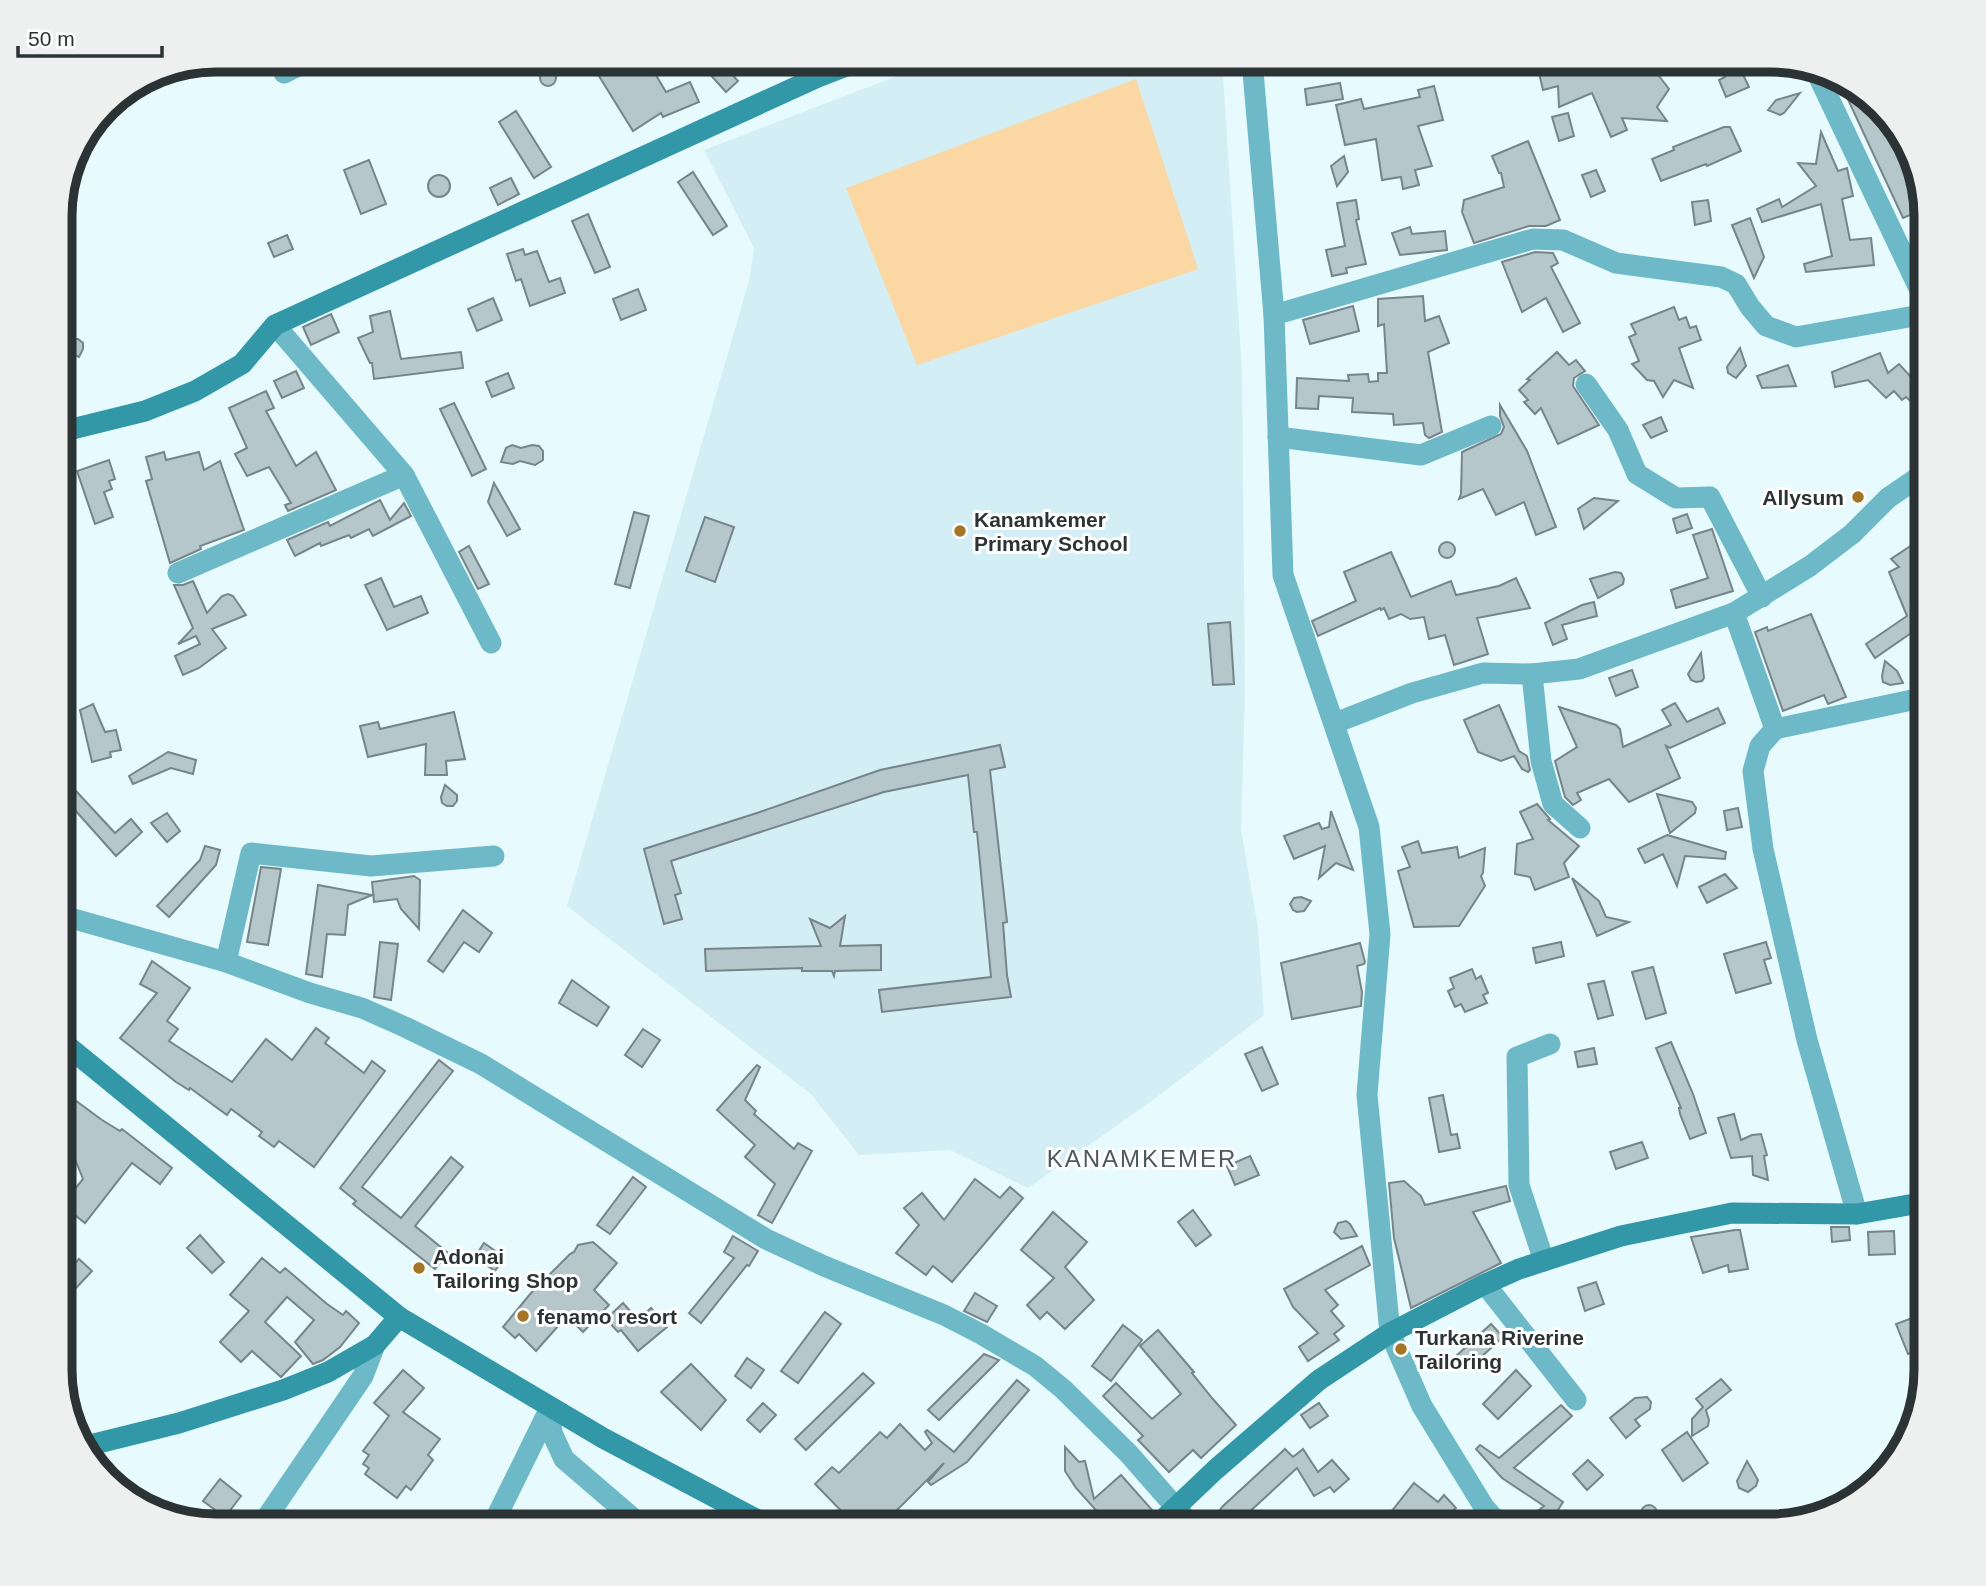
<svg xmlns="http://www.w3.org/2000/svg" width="1986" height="1586" viewBox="0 0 1986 1586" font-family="Arial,sans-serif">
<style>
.built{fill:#d3eef4}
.green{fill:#fbd7a3}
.building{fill:#b5c7cb;stroke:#758589;stroke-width:2}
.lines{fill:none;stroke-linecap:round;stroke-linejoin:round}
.street{stroke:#6eb9c7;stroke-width:21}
.secondary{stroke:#3297a7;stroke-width:21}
.poi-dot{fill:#a37527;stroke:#fff;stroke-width:2.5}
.labels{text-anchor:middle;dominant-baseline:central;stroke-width:6;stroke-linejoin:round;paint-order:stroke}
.poi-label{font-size:21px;font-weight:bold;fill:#2b3334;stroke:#fff;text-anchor:start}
.quarter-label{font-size:24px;letter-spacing:2px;fill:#4b5b5e;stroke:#fff}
.rim{fill:none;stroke:#2b3334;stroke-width:9}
</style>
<rect width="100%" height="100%" fill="#e7fafe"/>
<polygon class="built" points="939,60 1222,60 1242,371 1245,692 1241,829 1258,928 1264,1015 1153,1100 1028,1188 950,1150 859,1155 811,1094 567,906 749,281 754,248 704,150"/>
<polygon class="green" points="1136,79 1198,269 917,365 846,188"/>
<g class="building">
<polygon points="607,60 647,60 666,92 690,82 699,102 663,117 661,113 633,131 594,68"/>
<polygon points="697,60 719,60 738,81 726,92"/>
<polygon points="1548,60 1558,60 1560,72 1588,60 1683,60 1656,72 1669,89 1657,107 1667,121 1622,118 1627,130 1611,137 1592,93 1559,107 1558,86 1543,90 1537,64"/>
<polygon points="1716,60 1736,60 1749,87 1726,97 1719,80 1725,77"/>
<circle cx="548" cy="78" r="8"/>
<polygon points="1838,78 1873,98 1911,147 1922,195 1916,197 1922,210 1903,218"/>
<polygon points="1340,83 1343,99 1307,105 1305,89"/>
<polygon points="1434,86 1443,120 1418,126 1432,166 1415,170 1419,185 1403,189 1401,177 1382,180 1376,139 1345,145 1336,105 1361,99 1364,109 1420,97 1418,90"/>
<polygon points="1800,93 1784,113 1780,115 1768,110 1776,100"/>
<polygon points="516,111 551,167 534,178 499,122"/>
<polygon points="1568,113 1574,136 1559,141 1552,117"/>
<polygon points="1724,127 1730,127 1741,151 1707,166 1706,164 1661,181 1652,159 1674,150 1673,147"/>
<polygon points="1821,132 1838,171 1847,168 1853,196 1842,199 1850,240 1871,238 1874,265 1806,272 1804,264 1832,256 1821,204 1762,222 1757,209 1779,199 1782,207 1816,186 1798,163 1816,164"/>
<polygon points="1528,141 1560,220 1546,226 1529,226 1474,243 1462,212 1464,200 1504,187 1501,173 1499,173 1492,156"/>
<polygon points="1344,156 1348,172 1337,186 1331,166"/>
<polygon points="369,160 386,204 361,214 344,170"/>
<polygon points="1596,170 1605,191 1591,197 1582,175"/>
<polygon points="693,172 727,226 713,235 678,182"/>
<circle cx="439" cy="186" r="11"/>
<polygon points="511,178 519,194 498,205 490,188"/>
<polygon points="1356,200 1359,219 1356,220 1366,264 1346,268 1347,273 1332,276 1326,250 1345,246 1337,203"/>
<polygon points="1708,200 1711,221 1695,225 1692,202"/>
<polygon points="588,214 610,267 595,273 572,221"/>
<polygon points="1750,218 1764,257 1754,278 1732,225"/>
<polygon points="1410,227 1412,234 1445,231 1447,250 1400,255 1392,233"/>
<polygon points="287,235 293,249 274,257 268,243"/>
<polygon points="523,249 525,255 537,251 549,282 560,278 565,293 530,306 521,279 516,281 507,254"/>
<polygon points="1535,252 1553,253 1558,263 1551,267 1580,323 1563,332 1546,298 1522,312 1502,262"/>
<polygon points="638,289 646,310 621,320 613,299"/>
<polygon points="1423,296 1425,321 1439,316 1449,343 1428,352 1442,432 1429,438 1425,435 1423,423 1394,425 1393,414 1352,412 1353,398 1319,396 1318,409 1296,408 1297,378 1349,381 1348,375 1368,374 1369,382 1378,381 1378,373 1387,373 1384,324 1378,326 1378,299"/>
<polygon points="493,298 502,320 477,331 468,309"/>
<polygon points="1353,306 1359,331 1310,344 1303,320"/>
<polygon points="1674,307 1679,320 1686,317 1690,328 1696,326 1701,340 1679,348 1693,388 1674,380 1663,397 1654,381 1647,380 1632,364 1639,361 1629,337 1636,334 1631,324"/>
<polygon points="390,311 401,359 461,352 463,368 374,379 372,363 370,363 358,338 373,332 370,316"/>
<polygon points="331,314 339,332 311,345 303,327"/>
<polygon points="71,339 78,339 83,343 83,349 79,357 68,352 67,346"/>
<polygon points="1740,348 1746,366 1736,378 1728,373 1727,367"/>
<polygon points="1557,352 1569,365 1576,360 1585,371 1574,378 1573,386 1599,425 1558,444 1541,408 1535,414 1524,402 1528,400 1519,390 1530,380 1527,379"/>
<polygon points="1880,353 1888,373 1899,364 1927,394 1927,416 1906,397 1902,400 1894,391 1886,398 1868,380 1835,387 1832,372"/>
<polygon points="1788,365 1796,386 1762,388 1757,376"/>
<polygon points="296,371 304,388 282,398 274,381"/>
<polygon points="508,373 514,388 492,397 486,382"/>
<polygon points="266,391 274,408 266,411 296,466 316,452 336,490 288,511 285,505 291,503 269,467 247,476 235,454 247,448 229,408"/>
<polygon points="454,403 486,469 472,476 440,409"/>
<polygon points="1500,405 1527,451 1556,527 1536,535 1524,502 1496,515 1483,489 1459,499 1461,494 1462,452 1501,434 1504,427 1500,416"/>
<polygon points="1661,417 1667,431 1651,438 1643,425"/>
<polygon points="512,445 521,448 532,445 539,446 543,451 543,460 535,465 520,461 513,464 501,462 506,448"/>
<polygon points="164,452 166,460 199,452 204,470 220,461 244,530 200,546 201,549 170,563 146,481 152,479 146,457"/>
<polygon points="109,460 115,479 109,481 112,489 104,492 113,517 95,524 77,471"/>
<polygon points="494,483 520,529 507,536 488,502"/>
<polygon points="1594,498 1618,501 1584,529 1578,509"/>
<polygon points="380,500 390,520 404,503 411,516 373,536 369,529 351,538 349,535 321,546 320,543 295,556 287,540 328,522 330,526"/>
<polygon points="634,512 649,516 630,588 615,584"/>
<polygon points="1687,514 1692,528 1677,533 1673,519"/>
<polygon points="705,517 734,527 715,582 686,571"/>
<polygon points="1712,529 1733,591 1676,608 1671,590 1708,578 1693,535"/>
<polygon points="1927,535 1927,622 1875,658 1866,644 1907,616 1889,572 1899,567 1891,559"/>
<circle cx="1447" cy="550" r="8"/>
<polygon points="469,546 489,584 478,589 459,552"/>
<polygon points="1391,552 1411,597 1451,581 1456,595 1499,586 1516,578 1530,608 1477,618 1488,654 1454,665 1445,635 1429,639 1424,617 1410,619 1401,614 1389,619 1384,608 1381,610 1380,608 1318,636 1312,621 1356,601 1344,572"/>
<polygon points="1615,572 1621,573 1624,579 1623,584 1598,598 1590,579"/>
<polygon points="381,578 394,607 421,596 428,613 387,630 365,585"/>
<polygon points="193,581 207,613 222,596 228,594 233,596 246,615 212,629 226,648 199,668 183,675 175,656 200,644 196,636 178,644 193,628 174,585 183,585"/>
<polygon points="1594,602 1597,616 1562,625 1567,639 1553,645 1545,623 1582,605"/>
<polygon points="1811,614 1846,697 1828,704 1824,695 1783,711 1755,632 1767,627 1768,631"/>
<polygon points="1230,622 1234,684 1213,685 1208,624"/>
<polygon points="1701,653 1704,678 1702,681 1696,682 1691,680 1688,674"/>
<polygon points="1885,661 1897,671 1903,683 1890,685 1883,682 1882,676"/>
<polygon points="1632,670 1638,687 1616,696 1609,678"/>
<polygon points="1675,703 1687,722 1718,708 1725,723 1670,748 1666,746 1680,778 1629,802 1609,779 1577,793 1581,800 1573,805 1565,797 1555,761 1577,747 1559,707 1616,725 1620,729 1623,747 1671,725 1662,710"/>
<polygon points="93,704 105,732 116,730 121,750 110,752 111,757 92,762 80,710"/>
<polygon points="1499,705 1519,751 1527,756 1530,770 1528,772 1522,769 1514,756 1501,761 1478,752 1464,720"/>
<polygon points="454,712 465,759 446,761 447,775 425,775 426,744 368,757 360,726 378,722 380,729"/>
<polygon points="1000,745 1005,767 990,770 1007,922 1003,923 1007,975 1011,997 882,1012 879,990 991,977 977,832 974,832 968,775 884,792 671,861 681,893 675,895 682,919 664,924 644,849 757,813 880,770"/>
<polygon points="168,752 196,760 193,774 171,768 133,784 129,776"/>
<polygon points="445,785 457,795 457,801 453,806 447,806 442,803 441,797"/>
<polygon points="76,791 115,833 131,819 142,832 116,856 66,800"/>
<polygon points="1657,794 1692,802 1696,808 1695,813 1670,833"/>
<polygon points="1537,804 1550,819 1548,820 1579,846 1564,863 1569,877 1535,890 1530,877 1515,874 1517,844 1533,839 1520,812"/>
<polygon points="1738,808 1742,827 1727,830 1724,811"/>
<polygon points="1331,811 1353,870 1336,863 1319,878 1325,846 1294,859 1284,836 1319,823 1322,829 1329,827"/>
<polygon points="167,813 180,831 167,842 151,823"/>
<polygon points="1667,835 1726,852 1725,859 1685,856 1677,886 1663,854 1645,863 1638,849"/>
<polygon points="1418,841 1422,853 1457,847 1459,858 1485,848 1483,873 1481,876 1485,886 1459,926 1414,927 1398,871 1410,867 1402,847"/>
<polygon points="205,846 220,850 216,865 169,917 157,906 200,860"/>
<polygon points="261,867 281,869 268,945 247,942"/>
<polygon points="1725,874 1737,888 1707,903 1699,887"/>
<polygon points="414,876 420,880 419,929 401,909 397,899 374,902 372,882"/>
<polygon points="1572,878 1599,901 1606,917 1629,922 1597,936"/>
<polygon points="318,885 372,895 348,905 345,935 327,934 322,977 306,974"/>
<polygon points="1301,897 1311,901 1304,911 1297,912 1293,910 1290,904 1294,898"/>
<polygon points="463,910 492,933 479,952 464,942 443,972 428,961"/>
<polygon points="845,916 840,946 881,945 881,970 835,971 834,976 832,971 802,971 802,968 706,971 705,949 821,946 810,919 830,928"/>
<polygon points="380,942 398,944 391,1000 374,997"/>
<polygon points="1561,942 1564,956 1536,963 1533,948"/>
<polygon points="1766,942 1771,958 1764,960 1771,983 1736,993 1724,954"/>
<polygon points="1360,943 1365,962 1364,964 1357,966 1362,992 1361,1006 1292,1019 1281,963"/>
<polygon points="152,961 190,988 167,1021 178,1029 169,1041 232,1082 266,1039 292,1060 316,1028 329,1038 325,1043 364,1073 372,1061 385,1071 314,1167 279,1141 274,1147 259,1136 262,1132 231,1109 227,1115 190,1088 189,1090 176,1082 120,1038 157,993 140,984"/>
<polygon points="1653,967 1666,1013 1646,1019 1632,972"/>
<polygon points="1472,969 1476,979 1481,976 1488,993 1483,995 1487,1003 1465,1012 1461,1004 1455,1007 1448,991 1454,988 1450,978"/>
<polygon points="572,980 609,1007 597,1026 559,1003"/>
<polygon points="1604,981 1613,1015 1598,1019 1588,984"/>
<polygon points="643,1029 660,1040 642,1067 625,1055"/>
<polygon points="1671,1042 1693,1094 1706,1133 1690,1139 1680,1114 1679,1108 1681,1108 1656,1048"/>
<polygon points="1262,1047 1278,1084 1262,1091 1245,1054"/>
<polygon points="1594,1048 1597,1064 1578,1067 1575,1052"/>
<polygon points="439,1060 453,1071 362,1187 401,1218 451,1157 463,1167 415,1226 448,1253 435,1269 353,1204 356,1201 340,1188"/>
<polygon points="757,1065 760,1067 745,1100 756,1111 754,1114 794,1149 798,1143 812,1151 772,1223 758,1215 775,1184 745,1157 755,1145 717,1110"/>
<polygon points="60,1089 102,1120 120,1131 122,1129 172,1168 160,1184 132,1163 85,1223 62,1205 83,1179 73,1154 60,1160"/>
<polygon points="1443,1095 1451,1135 1457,1134 1460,1148 1439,1152 1429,1098"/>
<polygon points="1734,1114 1741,1140 1752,1135 1761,1134 1767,1155 1764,1156 1768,1180 1753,1175 1752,1156 1731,1158 1718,1118"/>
<polygon points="1642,1142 1648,1158 1616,1169 1610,1152"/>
<polygon points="1250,1156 1259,1175 1235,1185 1227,1166"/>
<polygon points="633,1177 646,1187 610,1234 597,1225"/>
<polygon points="975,1179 1000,1198 1010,1187 1023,1198 952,1282 933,1266 926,1275 896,1253 919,1225 904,1208 922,1193 944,1220"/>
<polygon points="1404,1181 1421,1196 1425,1205 1506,1186 1510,1201 1473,1212 1501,1263 1411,1308 1394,1238 1389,1183"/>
<polygon points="1193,1210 1211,1235 1196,1246 1178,1222"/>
<polygon points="1053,1212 1087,1242 1065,1267 1094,1300 1065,1329 1047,1312 1040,1319 1027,1305 1054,1278 1021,1250"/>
<polygon points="1346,1221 1350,1224 1357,1236 1341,1239 1334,1232 1338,1223"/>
<polygon points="1831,1227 1849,1227 1850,1240 1832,1242"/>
<polygon points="1735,1230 1740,1230 1748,1269 1729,1272 1728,1265 1703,1273 1691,1237"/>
<polygon points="1894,1231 1895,1254 1869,1255 1868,1232"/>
<polygon points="200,1235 224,1262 212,1273 187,1248"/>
<polygon points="733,1236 758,1251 749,1266 747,1265 701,1323 689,1313 734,1258 724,1252"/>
<polygon points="593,1242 617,1263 594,1290 609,1305 583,1332 567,1316 536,1351 519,1334 515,1338 503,1327 531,1293 570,1254 574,1252 578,1245"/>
<polygon points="484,1243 504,1257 495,1271 475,1257"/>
<polygon points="1362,1246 1370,1265 1325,1290 1338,1305 1331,1311 1344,1326 1334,1334 1339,1340 1308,1361 1299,1347 1318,1333 1293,1307 1284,1289"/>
<polygon points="262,1258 280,1273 285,1268 327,1304 343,1315 346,1311 359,1323 340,1347 323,1360 313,1364 295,1342 314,1320 287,1297 265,1322 301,1356 281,1377 252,1351 241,1362 220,1342 249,1311 230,1295"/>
<polygon points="79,1259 92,1271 76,1288 63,1276"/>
<polygon points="1596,1282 1604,1304 1585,1311 1578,1288"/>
<polygon points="975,1293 997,1306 987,1322 964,1311"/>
<polygon points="623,1303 638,1320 651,1308 667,1327 638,1351 621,1330 618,1332 606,1319"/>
<polygon points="825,1312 841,1324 798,1383 781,1371"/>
<polygon points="1923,1314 1926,1322 1926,1346 1908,1354 1896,1324"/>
<polygon points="1491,1324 1503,1337 1467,1370 1455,1357"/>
<polygon points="1123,1325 1142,1340 1111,1381 1092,1366"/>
<polygon points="1158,1330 1194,1372 1192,1373 1212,1398 1236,1425 1201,1458 1193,1450 1169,1472 1138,1440 1143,1436 1103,1396 1116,1383 1152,1419 1181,1394 1140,1346"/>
<polygon points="984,1354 999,1360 939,1420 928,1410"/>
<polygon points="747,1358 764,1370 751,1388 735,1376"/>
<polygon points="691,1364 726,1400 701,1430 661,1392"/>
<polygon points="403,1370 424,1388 403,1412 440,1439 428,1455 433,1460 411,1490 406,1486 397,1498 365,1474 369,1468 363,1464 369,1455 363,1451 389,1416 374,1403"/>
<polygon points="1516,1370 1531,1386 1498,1419 1483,1404"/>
<polygon points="863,1373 874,1383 806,1450 795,1439"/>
<polygon points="1721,1379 1731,1390 1706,1410 1709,1420 1708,1426 1692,1436 1692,1419 1703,1407 1696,1399"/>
<polygon points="1017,1380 1029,1390 967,1462 931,1485 928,1482 944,1463 890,1517 900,1526 852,1526 852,1522 815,1484 832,1467 839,1473 880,1432 887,1438 900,1424 925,1450 932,1443 925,1432 927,1430 954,1452"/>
<polygon points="1647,1397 1651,1402 1650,1409 1635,1420 1640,1426 1626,1438 1610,1418 1635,1398"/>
<polygon points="763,1403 776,1415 760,1432 747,1420"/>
<polygon points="1319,1403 1328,1416 1310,1428 1301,1415"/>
<polygon points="1561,1405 1572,1416 1514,1468 1563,1502 1558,1510 1565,1520 1557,1527 1544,1527 1534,1514 1544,1506 1502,1478 1476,1449 1480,1445 1499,1458"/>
<polygon points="1687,1432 1708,1463 1683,1481 1662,1450"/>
<polygon points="1065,1447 1079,1462 1085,1461 1094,1499 1121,1475 1153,1511 1134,1526 1110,1526 1076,1488 1065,1471"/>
<polygon points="1285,1449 1293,1457 1303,1449 1318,1472 1332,1460 1349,1479 1334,1492 1330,1487 1314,1496 1297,1468 1234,1526 1221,1526 1213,1520 1222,1507"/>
<polygon points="1588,1460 1603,1475 1587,1490 1573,1474"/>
<polygon points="1747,1461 1758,1480 1756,1486 1748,1492 1739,1488 1737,1481"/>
<polygon points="220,1479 241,1496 225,1517 203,1501"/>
<polygon points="1414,1483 1438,1502 1444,1495 1456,1508 1436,1526 1426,1526 1415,1515 1405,1526 1380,1526"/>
<circle cx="1649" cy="1513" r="8"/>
</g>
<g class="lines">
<g class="street">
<polyline points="1252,60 1274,315 1283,575 1369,827 1380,934 1367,1095 1390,1333 1422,1406 1484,1507 1501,1526"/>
<polyline points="1814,67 1926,303"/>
<polyline points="284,73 310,60"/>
<polyline points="1274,315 1533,239 1563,240 1616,263 1721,277 1736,284 1750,307 1766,326 1796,337 1926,314"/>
<polyline points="275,325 404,475 491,643"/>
<polyline points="1586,384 1618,430 1637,474 1676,498 1710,497 1762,597"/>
<polyline points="1278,437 1421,455 1491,426"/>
<polyline points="178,573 404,475"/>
<polyline points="1532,674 1541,761 1553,804 1580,828"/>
<polyline points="1335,723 1412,693 1483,673 1532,674 1579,669 1734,613"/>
<polyline points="1775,729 1926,697"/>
<polyline points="60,915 226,962 310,993 362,1008 405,1027 481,1064 766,1239 824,1266 944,1315 981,1334 1035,1366 1063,1389 1129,1454 1192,1526"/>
<polyline points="226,962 251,853 371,866 494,856"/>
<polyline points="1857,1214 1807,1040 1763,849 1753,771 1760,746 1775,729 1734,613 1810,566 1852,534 1888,498 1926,472"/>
<polyline points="1544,1261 1519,1185 1517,1057 1550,1044"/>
<polyline points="1485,1284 1576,1400"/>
<polyline points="261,1526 363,1376 375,1345"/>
<polyline points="492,1526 550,1408 552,1433 564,1459 642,1526"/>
</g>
<g class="secondary">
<polyline points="60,432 145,411 195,391 242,364 275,325 818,77 862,60"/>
<polyline points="60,1040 399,1317 603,1438 769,1526"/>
<polyline points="82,1447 179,1423 283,1390 328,1372 375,1345 399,1317"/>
<polyline points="1156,1526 1215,1470 1319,1380 1390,1333 1481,1286 1519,1269 1621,1236 1732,1213 1857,1214 1926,1202"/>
</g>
</g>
<g class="poi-dot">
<circle cx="1858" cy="497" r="7"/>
<circle cx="960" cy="531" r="7"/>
<circle cx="419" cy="1268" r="7"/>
<circle cx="523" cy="1316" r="7"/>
<circle cx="1401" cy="1349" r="7"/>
</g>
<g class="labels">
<g class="poi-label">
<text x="1844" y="497" text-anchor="end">Allysum</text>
<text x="974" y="519">Kanamkemer<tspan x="974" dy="24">Primary School</tspan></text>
<text x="433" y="1256">Adonai<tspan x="433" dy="24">Tailoring Shop</tspan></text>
<text x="537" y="1316">fenamo resort</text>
<text x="1415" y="1337">Turkana Riverine<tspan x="1415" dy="24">Tailoring</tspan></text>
</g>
<g class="quarter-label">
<text x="1142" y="1158">KANAMKEMER</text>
</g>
</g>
<path d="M0 0H1986V1586H0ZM216 72H1770A144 144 0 0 1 1914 216V1370A144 144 0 0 1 1770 1514H216A144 144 0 0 1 72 1370V216A144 144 0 0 1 216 72Z" fill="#eeefef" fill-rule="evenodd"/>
<path class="rim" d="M216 72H1770A144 144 0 0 1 1914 216V1370A144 144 0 0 1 1770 1514H216A144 144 0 0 1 72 1370V216A144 144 0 0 1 216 72Z"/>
<path d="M18 46v10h144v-10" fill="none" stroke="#2b3334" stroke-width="3.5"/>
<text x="28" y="46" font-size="21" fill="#2b3334" stroke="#ffffff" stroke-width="5" paint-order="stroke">50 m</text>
</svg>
